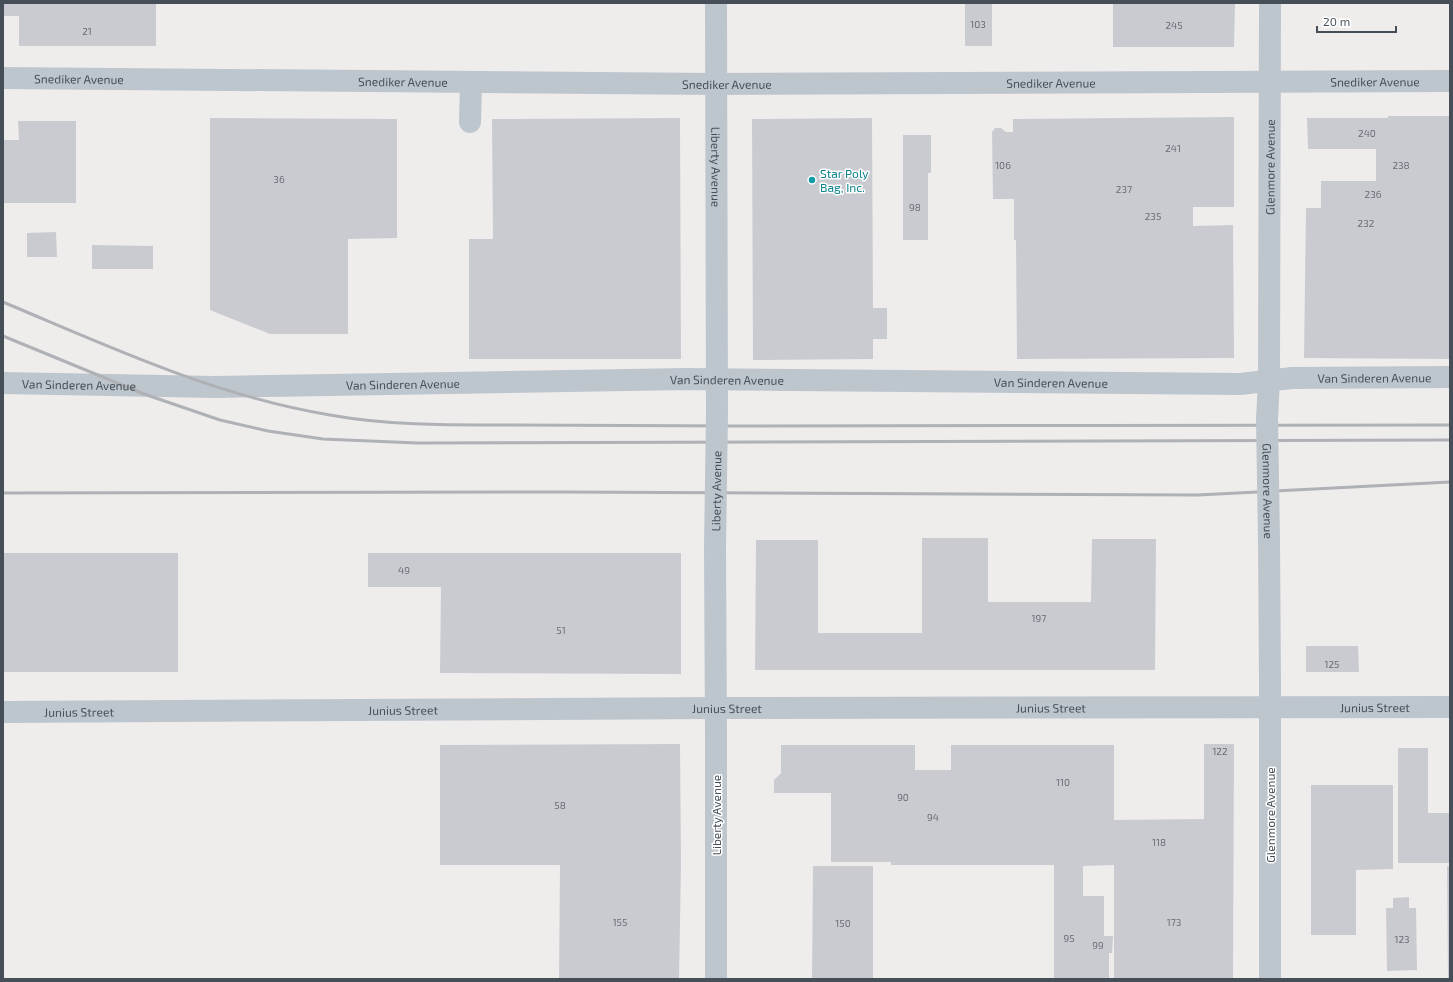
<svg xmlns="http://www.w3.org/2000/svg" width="1453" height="982" viewBox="0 0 1453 982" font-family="'Exo 2',sans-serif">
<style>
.building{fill:#cacbd1}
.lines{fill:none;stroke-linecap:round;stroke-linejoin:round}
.minor{stroke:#bec6cd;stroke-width:22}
.rail{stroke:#afb1b6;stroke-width:3}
.minor-bridge{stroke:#bec6cd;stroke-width:22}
.culture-dot{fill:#0f9aa8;stroke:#fff;stroke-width:1.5}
.labels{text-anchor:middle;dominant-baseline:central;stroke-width:3;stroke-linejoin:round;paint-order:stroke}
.number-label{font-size:10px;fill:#676e76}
.street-label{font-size:12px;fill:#464f58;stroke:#fff}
.culture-label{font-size:12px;fill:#0d838f;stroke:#fff;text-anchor:start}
</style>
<rect width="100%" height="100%" fill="#efecec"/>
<g class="building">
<polygon points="3,3 156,3 156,46 19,46 19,16 3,16"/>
<rect x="965" y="3" width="27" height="43"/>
<polygon points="1113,3 1235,3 1234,47 1113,47"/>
<polygon points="1388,116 1450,116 1450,359 1304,358 1306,208 1321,208 1321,181 1376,181 1376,149 1308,149 1307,118 1388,118"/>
<polygon points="1234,117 1234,207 1193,207 1193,226 1233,225 1234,358 1017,359 1016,240 1014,240 1014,199 993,199 992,132 995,128 1001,128 1006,132 1013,132 1013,119"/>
<polygon points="210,118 397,119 397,238 348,239 348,334 270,334 210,310"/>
<polygon points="680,118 681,359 469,359 469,239 493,239 492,119"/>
<polygon points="872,118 873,308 887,308 887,339 873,339 873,359 753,360 752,119"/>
<polygon points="18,121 76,121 76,203 3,203 3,140 19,140"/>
<polygon points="903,135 931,135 931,173 928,173 928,240 903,240"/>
<polygon points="56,232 57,257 27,257 27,233"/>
<polygon points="92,245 153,246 153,269 92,269"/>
<polygon points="922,538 988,538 988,602 1091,602 1092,539 1156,539 1155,670 755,670 756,540 818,540 818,633 922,633"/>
<rect x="3" y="553" width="175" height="119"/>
<polygon points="368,553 681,553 681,674 440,673 441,587 368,587"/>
<polygon points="1306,646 1358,646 1359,672 1306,672"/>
<polygon points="680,744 681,864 679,979 559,979 560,865 440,865 440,745"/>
<polygon points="1204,744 1234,744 1233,979 1114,979 1114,865 1083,866 1083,896 1104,896 1104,936 1113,936 1112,953 1109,953 1109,979 1054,979 1054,865 891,865 891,862 831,862 831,793 774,793 774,780 781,773 781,745 915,745 915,770 951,770 951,745 1114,745 1114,820 1204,819"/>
<polygon points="1398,748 1428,748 1428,813 1450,813 1450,863 1398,863"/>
<polygon points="1311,785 1393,785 1393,869 1356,870 1356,935 1311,935"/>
<polygon points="813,866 873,866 873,979 812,979"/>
<polygon points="1447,866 1450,866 1450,979 1448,979"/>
<polygon points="1409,897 1409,908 1416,908 1417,970 1387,971 1386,908 1393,908 1393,898"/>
</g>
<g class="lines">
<g class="minor">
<path id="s1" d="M 716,3 L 717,415"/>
<path id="s2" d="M 3,78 L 716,84 L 1450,81"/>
<polyline points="470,122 471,83"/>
<path id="s3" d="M 3,383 L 215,387 L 686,379 L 1240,384 L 1292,378 L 1450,377"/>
<path id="s4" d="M 1267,419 L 1269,380 L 1270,3"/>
<polyline points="1269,540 1270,682 1270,979"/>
<polyline points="715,547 716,737 716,979"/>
<path id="s5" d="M 3,712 L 716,708 L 1450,707"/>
</g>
<g class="rail">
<path d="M 3,302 C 110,347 215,396 330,415 C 391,426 452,425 514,425 C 587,426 661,426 735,426 C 973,426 1212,425 1450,425"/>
<polyline points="3,336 144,394 220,420 268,431 323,439 417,443 1450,440"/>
<polyline points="3,493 565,492 1198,495 1450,482"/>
</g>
<g class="minor-bridge">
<path id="s6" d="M 1267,419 L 1269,540"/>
<path id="s7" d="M 715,547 L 717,415"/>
</g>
</g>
<circle class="culture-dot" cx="812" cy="180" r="4"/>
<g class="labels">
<g class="number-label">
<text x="978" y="24">103</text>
<text x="1174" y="25">245</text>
<text x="87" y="31">21</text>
<text x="1367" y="133">240</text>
<text x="1173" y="148">241</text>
<text x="1003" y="165">106</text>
<text x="1401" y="165">238</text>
<text x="279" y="179">36</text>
<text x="1124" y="189">237</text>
<text x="1373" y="194">236</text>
<text x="915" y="207">98</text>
<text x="1153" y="216">235</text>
<text x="1366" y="223">232</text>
<text x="404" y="570">49</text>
<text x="1039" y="618">197</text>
<text x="561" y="630">51</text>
<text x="1332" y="664">125</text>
<text x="1220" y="751">122</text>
<text x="1063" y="782">110</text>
<text x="903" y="797">90</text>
<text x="560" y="805">58</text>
<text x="933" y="817">94</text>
<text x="1159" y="842">118</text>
<text x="620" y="922">155</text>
<text x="1174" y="922">173</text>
<text x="843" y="923">150</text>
<text x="1069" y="938">95</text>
<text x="1402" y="939">123</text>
<text x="1098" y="945">99</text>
</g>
<g class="street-label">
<text stroke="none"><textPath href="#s2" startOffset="76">Snediker Avenue</textPath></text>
<text stroke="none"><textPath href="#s2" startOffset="1372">Snediker Avenue</textPath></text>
<text stroke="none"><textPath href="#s2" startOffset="400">Snediker Avenue</textPath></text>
<text stroke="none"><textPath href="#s2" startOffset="1048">Snediker Avenue</textPath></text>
<text stroke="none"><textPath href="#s2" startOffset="724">Snediker Avenue</textPath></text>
<text stroke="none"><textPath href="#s1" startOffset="164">Liberty Avenue</textPath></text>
<text stroke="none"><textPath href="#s4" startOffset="252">Glenmore Avenue</textPath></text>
<text stroke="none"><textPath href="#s3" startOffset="1372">Van Sinderen Avenue</textPath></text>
<text stroke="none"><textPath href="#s3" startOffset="724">Van Sinderen Avenue</textPath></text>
<text stroke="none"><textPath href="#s3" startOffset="1048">Van Sinderen Avenue</textPath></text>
<text stroke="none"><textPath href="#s3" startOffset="400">Van Sinderen Avenue</textPath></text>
<text stroke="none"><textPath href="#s3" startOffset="76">Van Sinderen Avenue</textPath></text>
<text stroke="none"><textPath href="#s7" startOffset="56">Liberty Avenue</textPath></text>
<text stroke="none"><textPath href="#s6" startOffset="72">Glenmore Avenue</textPath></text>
<text stroke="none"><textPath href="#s5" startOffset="724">Junius Street</textPath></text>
<text stroke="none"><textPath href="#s5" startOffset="1048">Junius Street</textPath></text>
<text stroke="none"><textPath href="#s5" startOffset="1372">Junius Street</textPath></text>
<text stroke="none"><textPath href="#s5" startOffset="400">Junius Street</textPath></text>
<text stroke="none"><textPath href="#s5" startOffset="76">Junius Street</textPath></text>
<text transform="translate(716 815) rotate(-90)">Liberty Avenue</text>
<text transform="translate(1270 815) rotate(-90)">Glenmore Avenue</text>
</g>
<g class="culture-label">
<text x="820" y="173">Star Poly<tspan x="820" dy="14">Bag, Inc.</tspan></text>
</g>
</g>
<rect width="1453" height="982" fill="none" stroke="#464f58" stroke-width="8"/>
<path d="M1317 26v6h79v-6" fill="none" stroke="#464f58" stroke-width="2"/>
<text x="1323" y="26" font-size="12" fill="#464f58" stroke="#ffffff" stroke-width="3" paint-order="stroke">20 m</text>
</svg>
